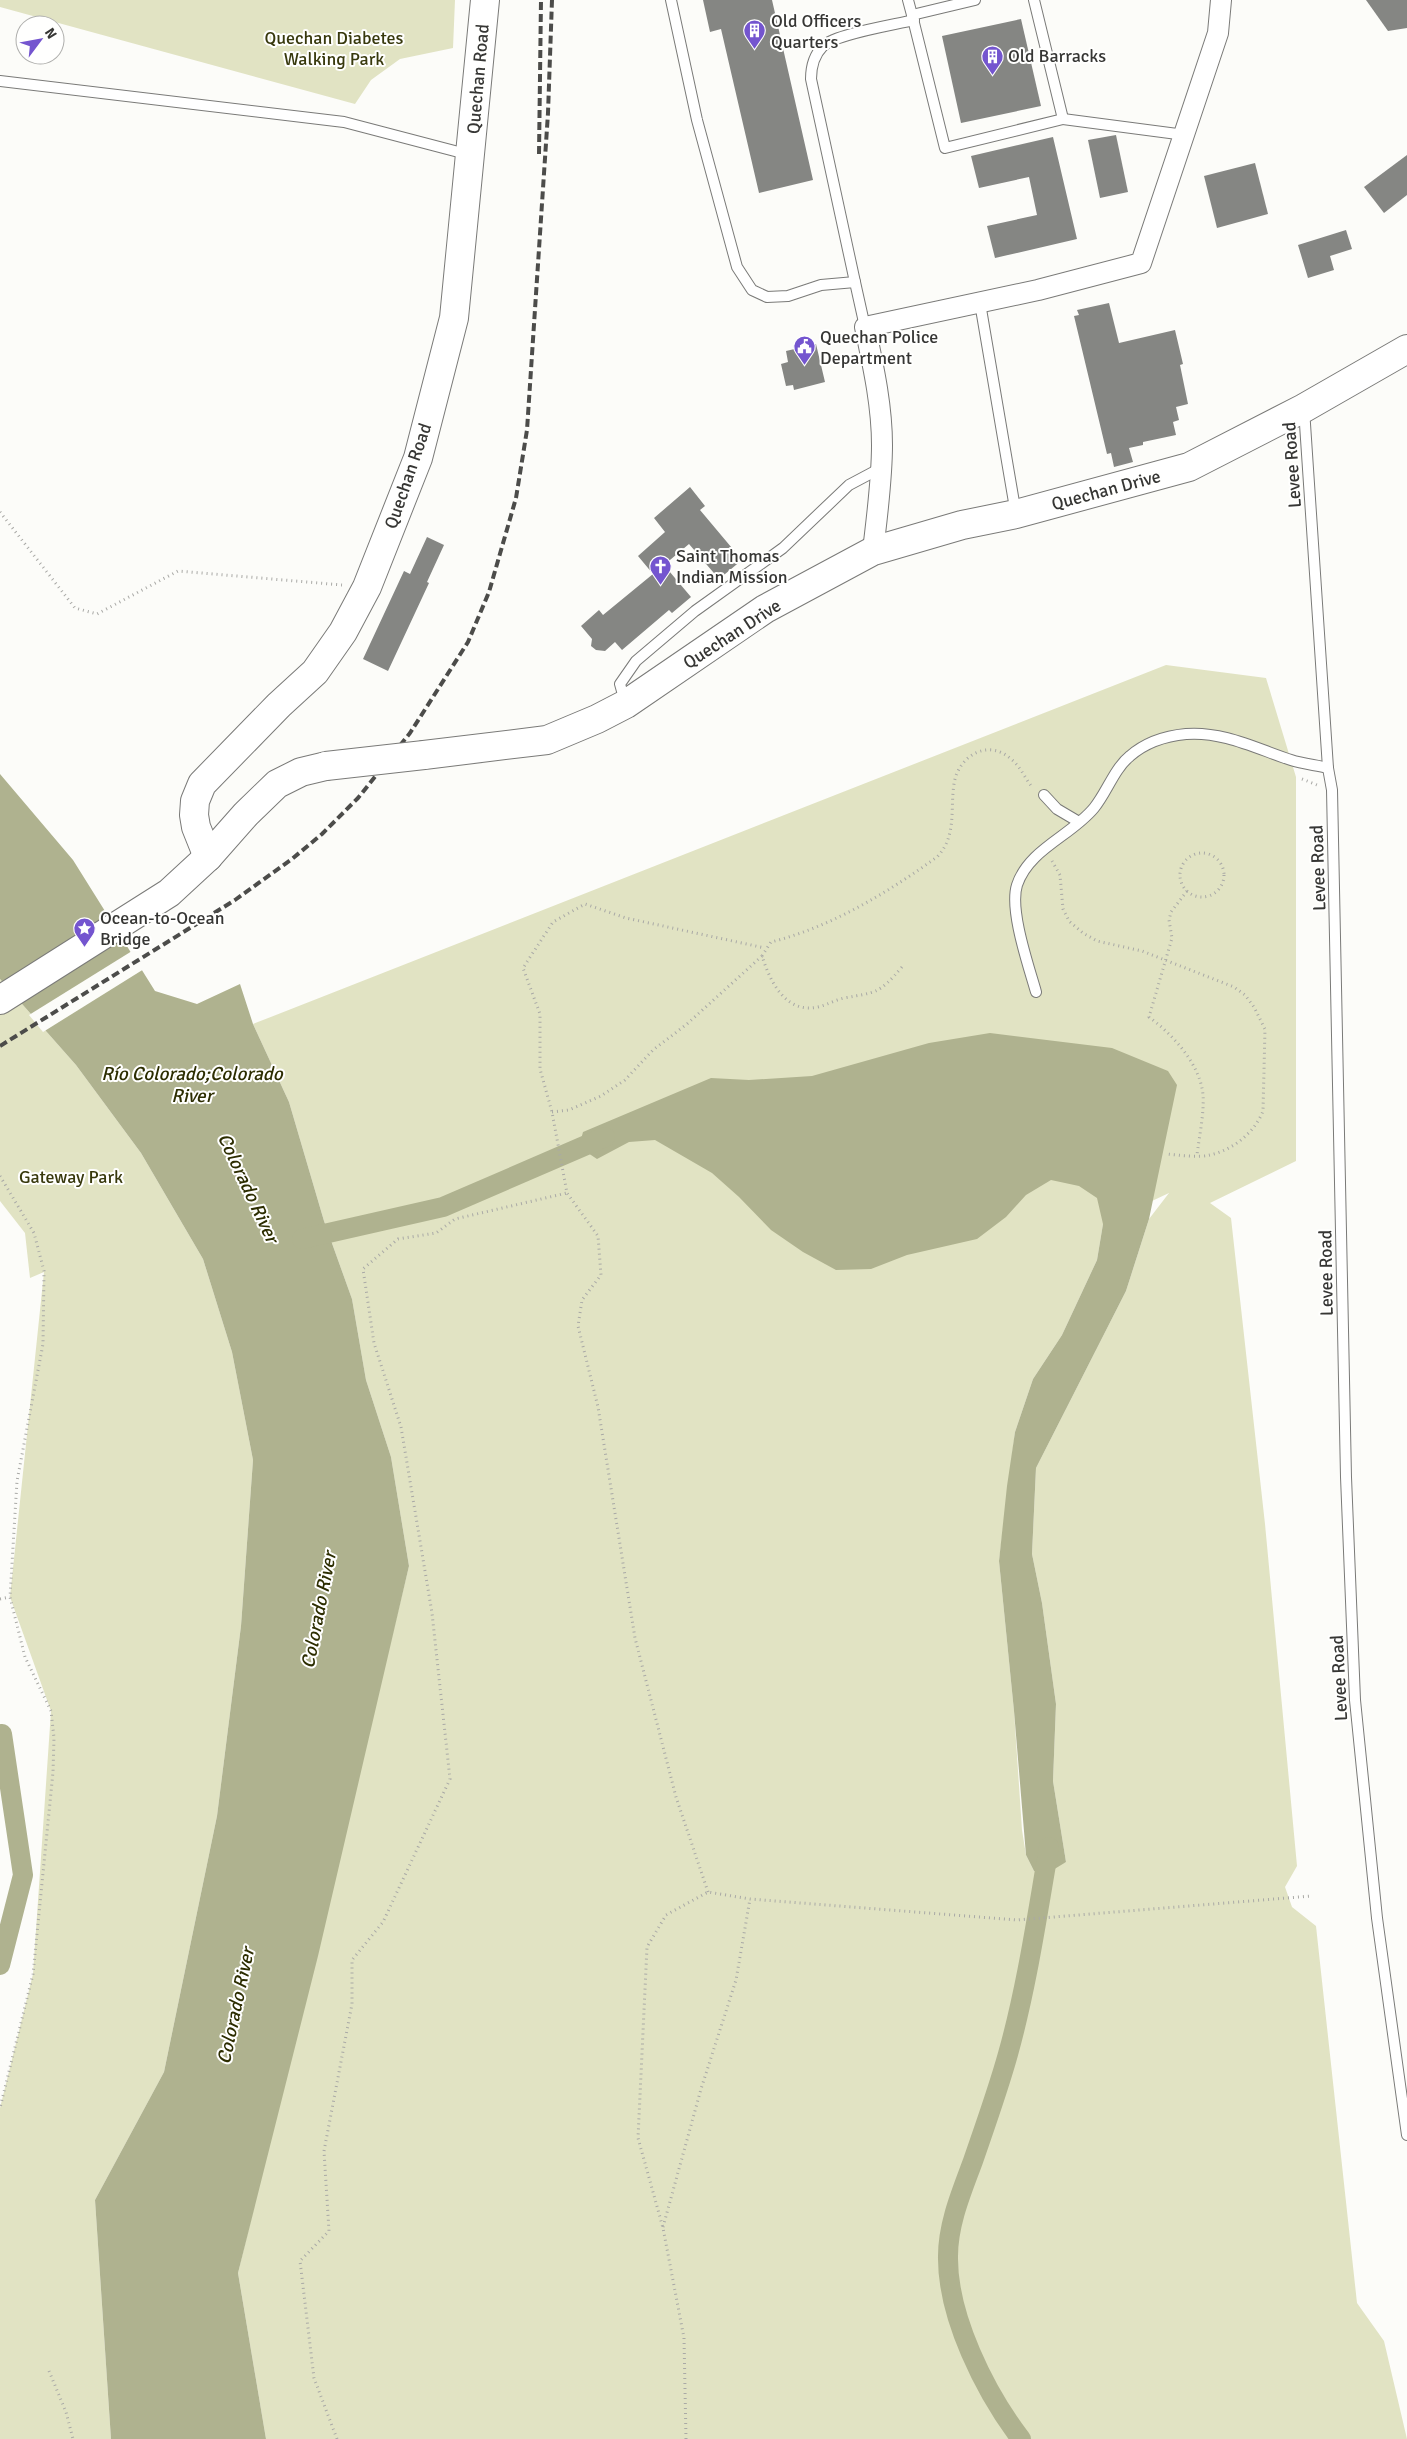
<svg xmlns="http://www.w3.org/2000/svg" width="1407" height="2439" viewBox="0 0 1407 2439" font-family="Signika,sans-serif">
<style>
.green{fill:#e1e3c3;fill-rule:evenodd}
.water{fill:#afb28f}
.pier{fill:#fcfcf9}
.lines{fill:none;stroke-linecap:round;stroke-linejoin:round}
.canal{stroke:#afb28f;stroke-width:20}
.building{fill:#858683}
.lane-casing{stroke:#7a7a78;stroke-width:12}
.street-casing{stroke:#7a7a78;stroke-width:22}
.secondary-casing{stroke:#7a7a78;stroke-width:30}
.path{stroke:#a9a9a6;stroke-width:3;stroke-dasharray:1 4;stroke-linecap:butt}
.lane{stroke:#fff;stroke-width:10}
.street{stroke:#fff;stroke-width:20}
.secondary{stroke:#fff;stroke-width:28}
.rail{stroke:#4c4c4a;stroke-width:4;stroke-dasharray:8 4;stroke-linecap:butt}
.secondary-bridge-casing{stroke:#7a7a78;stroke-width:30;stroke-linecap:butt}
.secondary-bridge{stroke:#fff;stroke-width:28}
.labels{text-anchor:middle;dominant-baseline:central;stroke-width:4;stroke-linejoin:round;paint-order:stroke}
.poi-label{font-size:18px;fill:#363634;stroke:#fffffe;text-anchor:start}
.park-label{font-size:18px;fill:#38390d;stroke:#fffffe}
.street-label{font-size:18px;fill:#363634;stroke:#fffffe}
.water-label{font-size:19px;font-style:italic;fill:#2c2d00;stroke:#fffffe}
</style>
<rect width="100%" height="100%" fill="#fcfcf9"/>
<g class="green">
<polygon points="0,0 455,0 453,48 400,59 371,80 355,104 0,7"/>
<path d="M 1166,665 L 1266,678 L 1296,777 L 1296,1161 L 1210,1203 L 1231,1218 L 1265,1524 L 1297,1866 L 1285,1887 L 1292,1907 L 1316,1926 L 1357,2303 L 1384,2341 L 1407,2439 L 266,2439 L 238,2273 L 409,1566 L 391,1457 L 366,1380 L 352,1299 L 324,1221 L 289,1102 L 253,1024 ZM 1169,1193 L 1149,1219 L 1126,1291 L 1036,1468 L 1032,1554 L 1042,1603 L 1056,1704 L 1053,1781 L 1066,1862 L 1034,1871 L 1026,1855 L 1022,1830 L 1014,1711 L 999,1561 L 1015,1432 L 1033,1379 L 1062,1335 L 1097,1260 L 1103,1224 Z"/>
<polygon points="0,979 76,1065 141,1153 203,1259 232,1352 253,1460 241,1626 217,1816 164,2072 95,2200 111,2439 0,2439 0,2108 33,1974 51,1711 10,1597 44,1272 30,1278 25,1233 0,1201"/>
</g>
<g class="water">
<polygon points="0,774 73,860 155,991 197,1004 240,984 253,1024 289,1102 324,1221 352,1299 366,1380 391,1457 409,1566 318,1956 238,2273 266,2439 111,2439 95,2200 164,2072 217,1816 241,1626 253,1460 232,1352 203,1259 141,1153 76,1065 0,979"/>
<polygon points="990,1033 1112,1048 1168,1071 1177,1085 1149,1219 1126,1291 1036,1468 1032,1554 1042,1603 1056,1704 1053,1781 1066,1862 1048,1873 1034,1871 1026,1855 1014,1711 999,1561 1007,1486 1015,1432 1033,1379 1062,1335 1097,1260 1103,1224 1097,1198 1079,1186 1051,1180 1026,1195 1006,1217 977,1239 907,1255 871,1269 836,1270 803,1252 771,1230 739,1197 712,1173 655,1140 629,1142 597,1159 579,1147 583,1132 711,1078 749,1080 812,1076 929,1043"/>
</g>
<polygon class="pier" points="132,951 144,969 43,1032 29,1015"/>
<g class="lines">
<g class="canal">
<polyline points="302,1239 443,1207 605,1137"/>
<polyline points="0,1965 23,1875 2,1734"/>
<path d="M 1021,2439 C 985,2392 947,2316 948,2256 C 948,2223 962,2191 973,2161 C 985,2126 998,2090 1008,2054 C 1027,1986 1037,1916 1049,1847"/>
</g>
</g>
<g class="building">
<polygon points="703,0 772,0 813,180 759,193 721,29 710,32"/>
<polygon points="1366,0 1407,0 1407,28 1388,31"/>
<polygon points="1021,19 1041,106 961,123 942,36"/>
<polygon points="1116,135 1128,192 1100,198 1088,140"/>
<polygon points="1053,137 1077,239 995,258 987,226 1037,215 1029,177 979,188 971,156"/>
<polygon points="1407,155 1407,195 1384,213 1364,187"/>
<polygon points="1255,163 1268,214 1217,228 1204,176"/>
<polygon points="1346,230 1352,249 1330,256 1334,270 1308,278 1298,245"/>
<polygon points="1109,303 1119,343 1175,330 1183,364 1180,365 1188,404 1176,407 1179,420 1173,422 1176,435 1143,442 1143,445 1129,448 1133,462 1114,467 1111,453 1107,454 1074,316 1079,315 1077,310"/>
<polygon points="816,344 825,382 794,390 793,385 786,386 781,364 788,362 786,351"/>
<polygon points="690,487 705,506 700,510 742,560 719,579 689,544 664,565 691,597 672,613 669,610 622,650 615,642 605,651 596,650 591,646 592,639 581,626 599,610 603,615 653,574 638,556 665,532 654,518"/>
<polygon points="427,537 444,545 427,582 429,583 388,671 363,659 404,571 410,574"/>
</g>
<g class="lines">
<defs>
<g id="lane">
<polyline points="671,0 697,120 737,267 752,290 767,297 788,296 821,285 855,282 865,327"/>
<polyline points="908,0 912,15"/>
<polyline points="975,0 912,15 945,148 1063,119 1034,0"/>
<polyline points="0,81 344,122 470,155"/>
<polyline points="1063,119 1185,135"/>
<path d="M 855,282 L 811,79 C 811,67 814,55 823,46 C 836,34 894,25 914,20"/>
<polyline points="980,303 1016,514"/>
<polyline points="1304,409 1328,768 1332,790 1346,1477 1355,1700 1377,1918 1407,2135"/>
<polyline points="625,702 620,684 636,661 695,611 783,548 849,485 881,468"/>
<polyline points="1044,795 1057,809 1079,822"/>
<path d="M 1036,992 C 1029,967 1009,910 1017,885 C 1029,849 1071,836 1094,808 C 1107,792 1114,769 1130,756 C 1146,742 1165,736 1186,734 C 1223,731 1257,749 1291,760 C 1303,764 1316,765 1328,768"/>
</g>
<path id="street" d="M 873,551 C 877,516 882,480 882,445 C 882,405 873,365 865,327 L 1038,290 L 1141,263 L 1218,33 L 1221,0"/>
<g id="secondary">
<polyline points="424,755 547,740 597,719 626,704 765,609 873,551 962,525 1016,514 1189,467 1304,408 1407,349"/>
<polyline points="208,857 196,827 194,815 195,801 202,784 279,705 315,672 343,632 367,587 418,458 454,318 485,0"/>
<polyline points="0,1000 169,893 208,857 246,814 277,784 301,772 326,766"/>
</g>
</defs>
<use href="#lane" class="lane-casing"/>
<use href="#street" class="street-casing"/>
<use href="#secondary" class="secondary-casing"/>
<g class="path">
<polyline points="0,512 75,608 97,614 178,571 342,585"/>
<polyline points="1302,779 1317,785"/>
<circle cx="1202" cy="875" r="22"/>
<path d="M 1052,861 L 1060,875 L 1063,909 L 1069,921 L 1083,933 L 1097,941 L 1142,951 L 1234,987 L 1245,995 L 1254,1007 L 1265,1029 L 1263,1111 C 1255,1132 1233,1150 1210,1155 C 1198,1158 1179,1155 1167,1154"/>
<path d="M 1187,891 L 1171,912 L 1169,920 L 1172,938 L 1149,1017 C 1172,1034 1196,1060 1202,1088 C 1206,1106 1199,1137 1197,1155"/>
<path d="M 902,967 C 879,994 877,992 844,998 C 835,1000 827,1005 818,1007 C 785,1014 770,981 762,956 L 771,942 C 831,927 887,893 937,857 C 957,836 950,810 954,784 C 958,756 988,738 1011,759 C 1020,766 1025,778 1032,787"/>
<polyline points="552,1112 569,1110 601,1096 625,1080 653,1050 687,1024 762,956"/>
<polyline points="0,1176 34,1233 44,1271 43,1344 17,1481 10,1597 25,1657 51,1711 54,1738 53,1772 33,1974 0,2108"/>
<polyline points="0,1599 10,1597"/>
<polyline points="708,1892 676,1797 635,1638 598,1407 578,1326 582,1300 601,1275 598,1236 567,1193 552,1112 540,1069 540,1014 523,968 553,922 585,904 626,918 765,948"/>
<polyline points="663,2227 701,2089 736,1980 750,1899"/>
<polyline points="49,2371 66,2412 73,2439"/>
<polyline points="337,2439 314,2378 300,2261 329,2231 324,2151 352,2004 352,1960 383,1922 450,1779 432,1613 401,1427 374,1343 363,1269 398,1239 436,1233 455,1219 567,1193"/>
<polyline points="686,2439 684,2338 663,2228 638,2138 647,1947 666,1915 708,1892 750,1899 1017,1920 1311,1896"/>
</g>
<use href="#lane" class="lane"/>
<use href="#street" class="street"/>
<use href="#secondary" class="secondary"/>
<g class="rail">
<polyline points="539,154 541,0"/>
<polyline points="0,1046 235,900 292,859 322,834 358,798 410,733 468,642 489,592 516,498 527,430 548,113 552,0"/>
</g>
<defs>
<polyline id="secondary-bridge" points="326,766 424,755"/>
</defs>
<use href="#secondary-bridge" class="secondary-bridge-casing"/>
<use href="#secondary-bridge" class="secondary-bridge"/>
</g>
<defs>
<symbol id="building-pin" viewBox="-11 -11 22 30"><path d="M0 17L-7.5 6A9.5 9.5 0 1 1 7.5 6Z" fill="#7455cf" stroke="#fffffe"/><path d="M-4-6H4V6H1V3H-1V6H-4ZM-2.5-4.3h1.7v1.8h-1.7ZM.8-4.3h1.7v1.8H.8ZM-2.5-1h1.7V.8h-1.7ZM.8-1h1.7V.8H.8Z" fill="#fff"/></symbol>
<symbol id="civic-pin" viewBox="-11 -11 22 30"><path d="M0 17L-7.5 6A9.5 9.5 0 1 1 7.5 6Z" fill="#7455cf" stroke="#fffffe"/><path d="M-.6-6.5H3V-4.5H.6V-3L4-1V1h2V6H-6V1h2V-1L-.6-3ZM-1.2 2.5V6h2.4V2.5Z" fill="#fff"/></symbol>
<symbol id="church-pin" viewBox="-11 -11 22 30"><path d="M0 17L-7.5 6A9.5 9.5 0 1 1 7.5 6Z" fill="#7455cf" stroke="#fffffe"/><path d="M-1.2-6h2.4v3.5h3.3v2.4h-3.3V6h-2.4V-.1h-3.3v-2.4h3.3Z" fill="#fff"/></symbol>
<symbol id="sight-pin" viewBox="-11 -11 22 30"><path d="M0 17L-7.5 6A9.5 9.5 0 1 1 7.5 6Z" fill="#7455cf" stroke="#fffffe"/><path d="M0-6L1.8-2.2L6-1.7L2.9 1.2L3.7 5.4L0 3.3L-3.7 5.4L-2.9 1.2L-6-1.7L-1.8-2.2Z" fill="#fff"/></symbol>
</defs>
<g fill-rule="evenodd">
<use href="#building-pin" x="742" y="18" width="25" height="34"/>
<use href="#building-pin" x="980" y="44" width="25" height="34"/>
<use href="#civic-pin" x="792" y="334" width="25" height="34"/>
<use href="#church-pin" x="648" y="554" width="25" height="34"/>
<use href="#sight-pin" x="72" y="916" width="25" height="34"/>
</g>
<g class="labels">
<g class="poi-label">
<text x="771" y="21">Old Officers<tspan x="771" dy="21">Quarters</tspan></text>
<text x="1008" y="56">Old Barracks</text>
<text x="820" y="337">Quechan Police<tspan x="820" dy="21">Department</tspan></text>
<text x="676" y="556">Saint Thomas<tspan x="676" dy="21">Indian Mission</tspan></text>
<text x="100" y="918">Ocean-to-Ocean<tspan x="100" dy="21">Bridge</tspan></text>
</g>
<g class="park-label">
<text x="334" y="38">Quechan Diabetes<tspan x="334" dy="21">Walking Park</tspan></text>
<text x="71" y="1177">Gateway Park</text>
</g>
<g class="street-label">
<text transform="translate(478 79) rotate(-85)">Quechan Road</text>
<text transform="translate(1292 465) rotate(-94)">Levee Road</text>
<text transform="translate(408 476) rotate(-71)">Quechan Road</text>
<text transform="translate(1106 490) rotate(-15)">Quechan Drive</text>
<text transform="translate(732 634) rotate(-33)">Quechan Drive</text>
<text transform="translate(1318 868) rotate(-92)">Levee Road</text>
<text transform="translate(1326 1273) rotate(-91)">Levee Road</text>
<text transform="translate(1339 1678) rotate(-93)">Levee Road</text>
</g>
<g class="water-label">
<text x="192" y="1074">Río Colorado;Colorado<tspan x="192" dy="22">River</tspan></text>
<text transform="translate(248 1188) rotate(65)">Colorado River</text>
<text transform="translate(319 1610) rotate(-79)">Colorado River</text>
<text transform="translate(236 2006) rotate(-78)">Colorado River</text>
</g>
</g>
<g transform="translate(40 40) rotate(58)"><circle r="24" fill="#fffffe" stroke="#afafad"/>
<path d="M0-4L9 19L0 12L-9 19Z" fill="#7455cf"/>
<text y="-8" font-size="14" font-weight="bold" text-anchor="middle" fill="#363634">N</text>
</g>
</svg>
